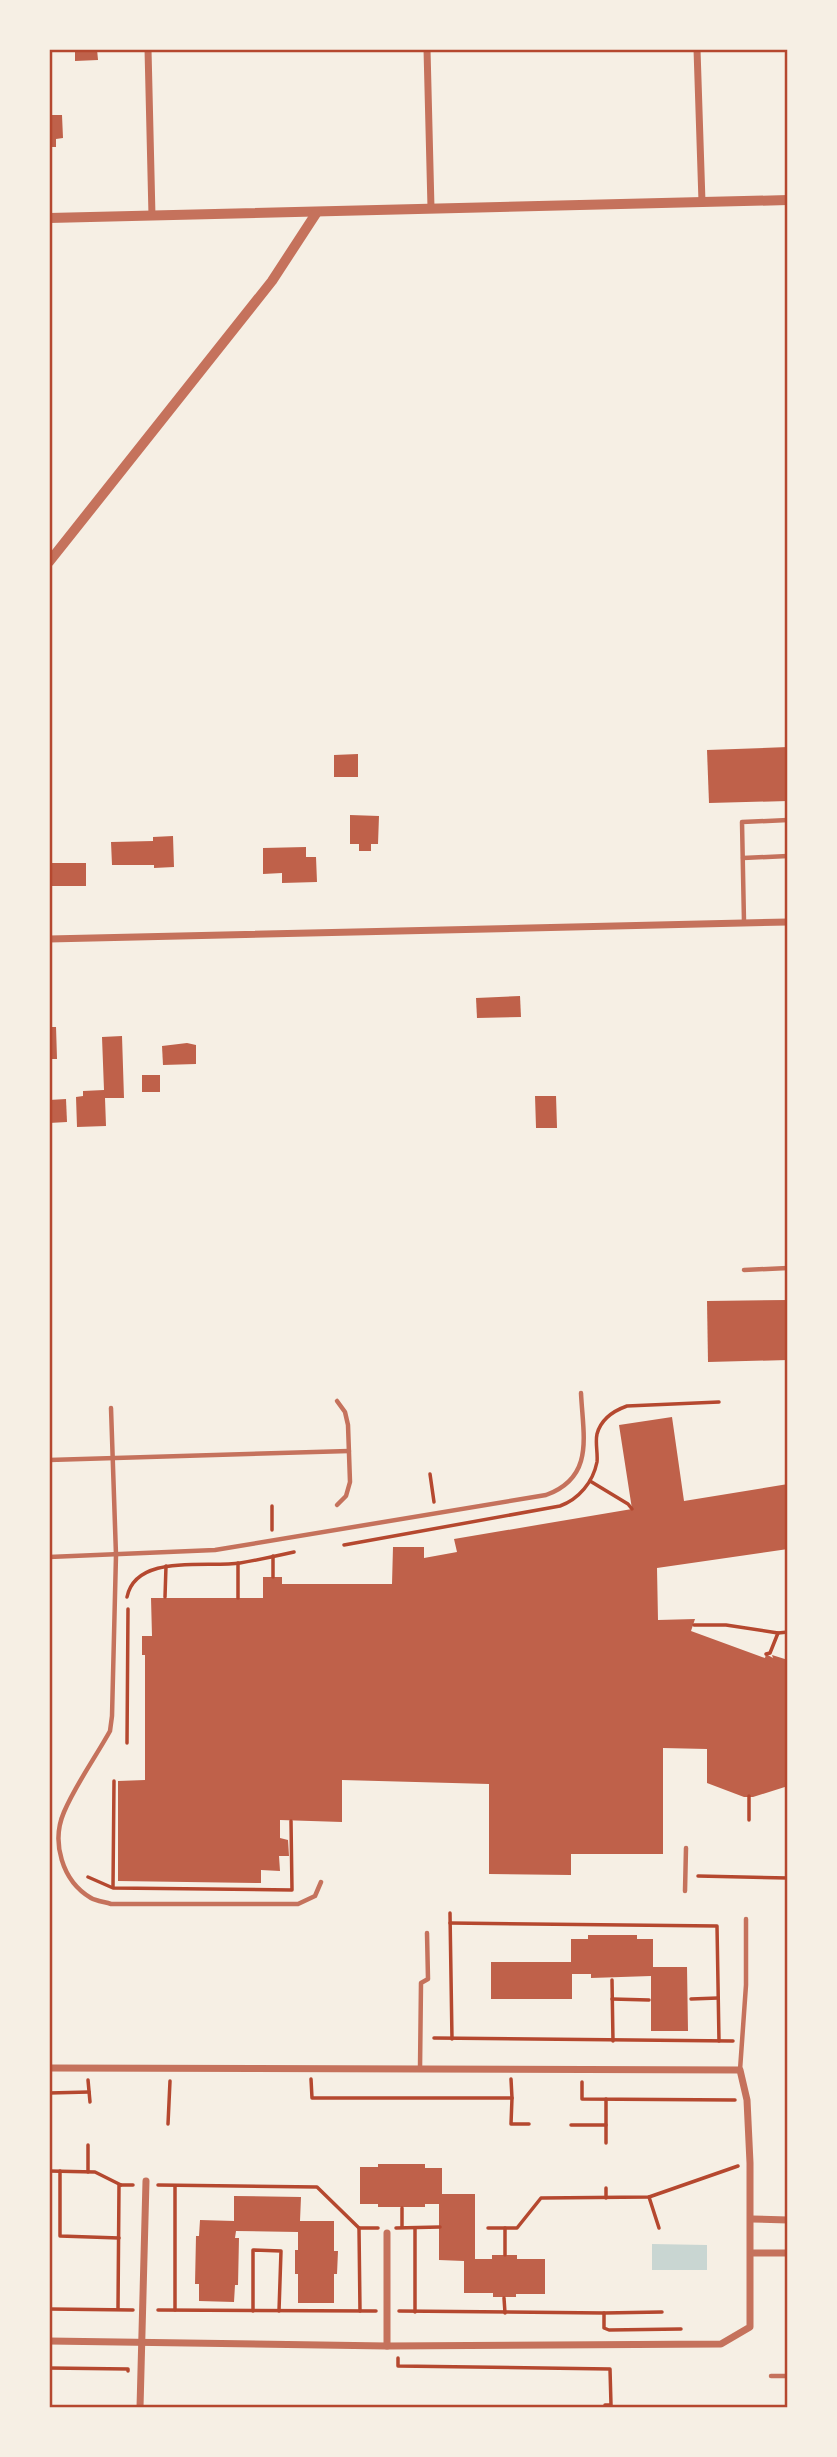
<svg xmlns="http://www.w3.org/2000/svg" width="837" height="2457" viewBox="0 0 837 2457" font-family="'Exo 2',sans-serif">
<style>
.water{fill:#c9d6d2}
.building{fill:#bf614a}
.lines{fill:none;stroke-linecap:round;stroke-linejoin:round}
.path{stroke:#b5482f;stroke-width:3.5}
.service{stroke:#c5725c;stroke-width:4.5}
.minor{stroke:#c5725c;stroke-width:7}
.tertiary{stroke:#c5725c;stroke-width:10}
.neatline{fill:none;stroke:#b5482f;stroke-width:2.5}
</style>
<rect width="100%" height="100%" fill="#f6efe4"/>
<polygon class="water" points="652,2244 707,2245 707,2270 652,2270"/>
<g class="building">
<polygon points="75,49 97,49 98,60 75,61"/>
<polygon points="49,115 62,115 63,138 56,139 56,147 49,147"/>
<polygon points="788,747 788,801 709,803 707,750"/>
<polygon points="358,754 358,777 334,777 334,755"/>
<polygon points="350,815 379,816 378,844 371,844 371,851 359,851 359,844 350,844"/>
<polygon points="173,836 174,867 154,868 154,865 112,865 111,842 153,841 153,837"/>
<polygon points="306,847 306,857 316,857 317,882 282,883 282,873 263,874 263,848"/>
<rect x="49" y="863" width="37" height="23"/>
<polygon points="520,996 521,1017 477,1018 476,998"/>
<polygon points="49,1027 56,1027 57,1059 49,1059"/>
<polygon points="122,1036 124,1098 105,1098 106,1126 77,1127 76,1097 83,1096 83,1091 104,1090 102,1037"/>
<polygon points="187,1043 196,1045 196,1064 163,1065 162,1046"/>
<rect x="142" y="1075" width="18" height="17"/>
<polygon points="535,1096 556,1096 557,1128 536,1128"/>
<polygon points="66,1099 67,1122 49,1123 49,1100"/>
<polygon points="788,1300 788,1360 708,1362 707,1301"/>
<polygon points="672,1417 684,1501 788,1484 788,1549 657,1568 658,1620 695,1619 691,1631 765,1658 766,1654 773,1658 772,1655 788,1660 788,1786 753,1797 744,1797 707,1783 707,1749 663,1748 663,1854 571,1854 571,1875 489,1874 489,1784 342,1780 342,1822 280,1820 280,1838 288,1840 289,1856 279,1856 280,1871 261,1870 261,1883 118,1881 118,1781 145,1780 145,1655 142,1655 142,1636 152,1636 151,1598 263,1598 263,1577 282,1577 282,1584 392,1584 393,1547 424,1547 424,1558 457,1552 454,1539 632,1509 619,1425"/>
<polygon points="588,1935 637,1935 637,1939 653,1939 653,1967 687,1967 688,2031 651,2031 651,1976 591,1978 591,1974 572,1974 572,1999 491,1999 491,1962 571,1962 571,1939 588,1939"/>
<polygon points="378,2164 425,2164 425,2168 442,2168 442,2194 475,2194 475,2259 492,2259 492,2255 517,2255 517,2259 545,2259 545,2294 516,2294 516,2297 493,2297 493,2293 464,2293 464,2261 439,2260 439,2204 425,2204 425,2207 378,2207 378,2204 360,2204 360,2167 378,2167"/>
<polygon points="234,2196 301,2197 300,2221 334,2221 334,2251 338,2251 337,2274 334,2274 334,2303 298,2303 298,2274 295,2274 295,2250 298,2250 298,2232 236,2231 235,2238 239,2238 238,2285 235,2285 234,2302 199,2301 199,2284 195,2284 196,2236 199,2236 200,2220 234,2221"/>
</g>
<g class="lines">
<g class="path">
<polyline points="430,1474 434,1502"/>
<polyline points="590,1481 628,1504 632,1509"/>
<polyline points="272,1506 272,1530"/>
<path d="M 344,1545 L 560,1506 C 579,1499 593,1482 597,1462 C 598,1453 595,1443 597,1434 C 601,1419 613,1411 627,1406 L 719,1402"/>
<polyline points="273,1556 273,1577"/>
<polyline points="238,1563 238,1598"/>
<path d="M 127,1597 C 136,1553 207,1568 240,1563 C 258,1560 276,1556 294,1552"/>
<polyline points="165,1597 166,1566"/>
<polyline points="694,1625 726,1625 778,1633 788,1632"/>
<polyline points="766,1654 770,1653 778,1633"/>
<polyline points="127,1743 128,1609"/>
<polyline points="749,1820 749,1796"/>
<polyline points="698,1876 788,1878"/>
<polyline points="88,1877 113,1888 292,1890 291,1821"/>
<polyline points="113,1887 114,1781"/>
<polyline points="450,1913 452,2039"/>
<polyline points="450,1923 717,1926 719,2041"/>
<polyline points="612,1980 613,2041"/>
<polyline points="612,1999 649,2000"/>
<polyline points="691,1999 718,1998"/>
<polyline points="434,2038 733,2041"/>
<polyline points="311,2079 312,2098 512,2098 511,2124 529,2124"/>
<polyline points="511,2079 512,2098"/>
<polyline points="88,2080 90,2102"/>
<polyline points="582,2082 582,2099 735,2100"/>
<polyline points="49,2093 89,2092"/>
<polyline points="606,2099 606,2143"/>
<polyline points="168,2124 170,2081"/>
<polyline points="571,2125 606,2125"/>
<polyline points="88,2145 88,2172"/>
<polyline points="49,2171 95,2172 121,2185"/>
<polyline points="60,2171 60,2236 119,2238"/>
<polyline points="158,2185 317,2187 359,2228 378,2228"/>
<polyline points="649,2197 659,2228"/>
<polyline points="606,2198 606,2188"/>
<polyline points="402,2227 402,2208"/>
<polyline points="359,2228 360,2311"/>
<polyline points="396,2228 440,2227"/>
<polyline points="488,2228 517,2228 541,2198 649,2197 738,2166"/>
<polyline points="505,2255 505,2228"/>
<polyline points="504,2298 505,2313"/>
<polyline points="49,2309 133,2310"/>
<polyline points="118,2309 119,2185 133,2185"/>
<polyline points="158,2310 376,2311"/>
<polyline points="175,2310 175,2186"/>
<polyline points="253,2311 253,2250 281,2251 279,2311"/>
<polyline points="399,2311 604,2313 604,2328 609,2330 681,2329"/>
<polyline points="415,2312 415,2228"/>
<polyline points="604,2313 662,2312"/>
<polyline points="398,2358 398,2366 610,2369 611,2405 605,2405 605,2408"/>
<polyline points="49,2368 128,2369 128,2371"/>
</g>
<g class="service">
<polyline points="743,858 788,856"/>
<polyline points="744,922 742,822 788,820"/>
<polyline points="744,1270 788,1268"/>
<path d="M 111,1408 L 116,1555 L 112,1716 L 110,1731 C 95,1758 76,1784 64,1812 C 51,1842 62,1881 91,1898 C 96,1901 105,1902 111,1904 L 298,1904 L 315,1896 L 321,1882"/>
<polyline points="49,1460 349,1451"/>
<polyline points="337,1505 346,1496 350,1482 348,1425 345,1412 337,1401"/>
<path d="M 49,1557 L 215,1550 L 546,1495 C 595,1477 583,1436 581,1393"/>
<polyline points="685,1891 686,1848"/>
<polyline points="420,2069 421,1983 428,1979 427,1933"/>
<polyline points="740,2070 746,1985 746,1919"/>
<polyline points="771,2376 788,2376"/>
</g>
<g class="minor">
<polyline points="148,49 152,216"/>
<polyline points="427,49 431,208"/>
<polyline points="697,49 702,202"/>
<polyline points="49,939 788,922"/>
<polyline points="49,2068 740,2070 747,2100 750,2163 750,2327 721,2344 387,2346 49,2341"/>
<polyline points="752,2219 788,2220"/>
<polyline points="387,2233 387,2346"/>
<polyline points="752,2253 788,2253"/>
<polyline points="140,2408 146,2181"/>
</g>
<g class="tertiary">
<polyline points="49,218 788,200"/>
<polyline points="49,562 272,281 317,212"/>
</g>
</g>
<rect width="837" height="2457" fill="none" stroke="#f6efe4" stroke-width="102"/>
<rect x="51" y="51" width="735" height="2355" class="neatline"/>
</svg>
